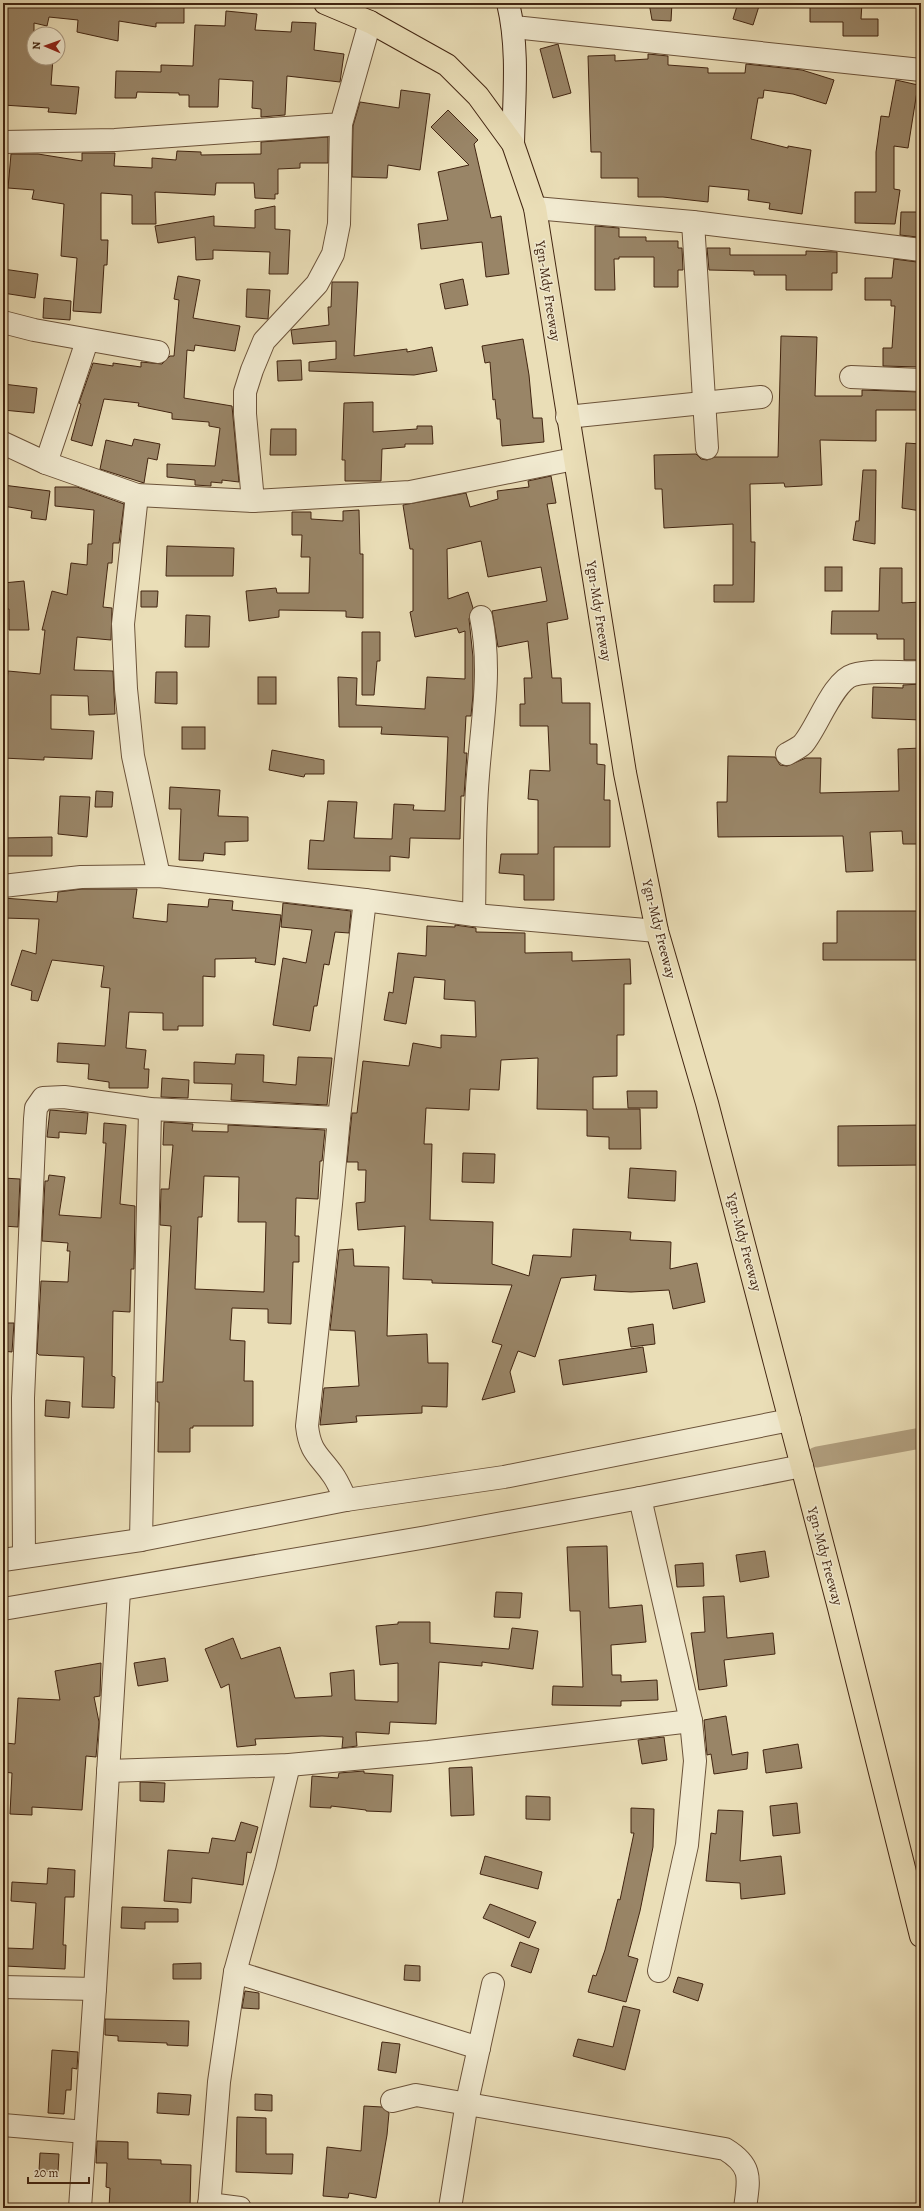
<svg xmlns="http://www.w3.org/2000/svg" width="924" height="2211" viewBox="0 0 924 2211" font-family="Alegreya,serif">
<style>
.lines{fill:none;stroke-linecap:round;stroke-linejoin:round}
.canal{stroke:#b19f7f;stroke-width:21}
.building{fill:#998567;stroke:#422511;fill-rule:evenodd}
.street-casing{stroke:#6c533a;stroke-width:24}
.secondary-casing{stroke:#422511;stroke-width:24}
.primary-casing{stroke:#422511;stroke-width:24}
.street{stroke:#f1ead0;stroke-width:22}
.secondary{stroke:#f1ead0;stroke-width:22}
.primary{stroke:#eadeb7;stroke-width:22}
.labels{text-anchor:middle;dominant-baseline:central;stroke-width:3;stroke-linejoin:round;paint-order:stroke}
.street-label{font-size:14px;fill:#422511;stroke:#f1ead0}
</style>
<rect width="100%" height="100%" fill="#eadeb7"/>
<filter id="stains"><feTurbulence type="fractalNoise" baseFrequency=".005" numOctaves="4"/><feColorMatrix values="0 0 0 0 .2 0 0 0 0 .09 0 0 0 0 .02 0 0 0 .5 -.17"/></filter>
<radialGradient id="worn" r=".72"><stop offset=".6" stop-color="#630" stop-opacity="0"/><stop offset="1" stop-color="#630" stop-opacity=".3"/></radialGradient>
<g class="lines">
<polyline class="canal" points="817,1457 921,1438"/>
</g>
<g class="building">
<polygon points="3,3 184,3 184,23 156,23 156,27 119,21 118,41 77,32 78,20 49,17 47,26 34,23 34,58 53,58 51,85 79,87 76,114 48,112 49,108 3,105"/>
<polygon points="649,3 672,3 671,21 652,20"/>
<polygon points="738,3 760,3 753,25 733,19"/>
<polygon points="810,3 862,3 861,19 878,19 878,36 843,36 843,22 810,22"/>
<polygon points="226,11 257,14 255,30 291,32 292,22 316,23 314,50 344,54 340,82 287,76 285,115 261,117 261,109 252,108 253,81 219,79 218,107 189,107 189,95 179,95 179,93 137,92 136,98 115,98 116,71 161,72 161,65 193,66 195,25 225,26"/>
<polygon points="558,44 571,93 553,98 540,49"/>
<polygon points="648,54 668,56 668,65 708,68 708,73 745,73 746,64 802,70 834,80 826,104 793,94 764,90 763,98 758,98 751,139 788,148 788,146 811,150 802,214 769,209 770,203 748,200 749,190 709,186 708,202 663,197 638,197 638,178 601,178 601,152 591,152 588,56 615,55 615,61 648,59"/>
<polygon points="896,80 918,85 908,148 894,146 894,189 900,190 895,224 855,223 855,192 876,192 876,152 881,116 889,117"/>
<polygon points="401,90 430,94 420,170 388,165 387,178 352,177 353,126 360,102 399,108"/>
<polygon points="448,110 478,140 474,144 491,218 501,216 509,274 486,277 482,242 421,249 418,224 448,220 438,172 469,165 431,127"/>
<polygon points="328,137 328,163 300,163 300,168 278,169 278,194 275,194 275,199 255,198 254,183 216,183 215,195 155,192 156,224 132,224 132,195 101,193 101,240 108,240 107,265 104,265 101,313 73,311 77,258 61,256 64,204 32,199 34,190 8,188 11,154 38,154 82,161 82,153 115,153 114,166 152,168 152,158 176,160 177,151 201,152 201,155 261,154 261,142"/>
<polygon points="275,206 275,229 290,230 288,274 269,274 270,252 213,250 213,259 196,260 195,237 158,243 155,226 214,216 214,226 255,228 255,210"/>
<polygon points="901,212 921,212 921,230 918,230 917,237 900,235"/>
<polygon points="595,226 619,228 619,237 646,237 646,241 678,241 678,248 682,248 683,270 678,270 678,287 654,287 654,257 619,257 619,259 614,259 615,290 595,290"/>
<polygon points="707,248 730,248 730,255 806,255 806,251 837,252 837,273 832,273 832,290 786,290 786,275 754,275 754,271 709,270"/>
<polygon points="894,259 917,262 917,292 921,292 920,367 883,366 883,348 892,348 895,306 891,306 891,300 865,300 865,278 892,278"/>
<polygon points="3,269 38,274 35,298 3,293"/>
<polygon points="178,276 200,280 193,318 240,326 235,351 195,345 194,351 187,350 184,398 232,406 239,482 222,480 222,483 211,482 211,486 195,485 195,480 167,477 167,464 215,466 220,428 209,426 209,422 172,419 172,413 138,406 139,403 104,399 92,446 71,440 81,404 79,403 93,363 113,366 113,363 141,367 141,362 162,364 170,356 174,356 179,300 174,299"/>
<polygon points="463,279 468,305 445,309 440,284"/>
<polygon points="332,282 358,282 354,356 407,349 407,352 432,347 437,371 414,375 309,371 309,362 336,359 336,341 293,344 291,330 329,325 328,307 331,307"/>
<polygon points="247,289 270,290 268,319 246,317"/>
<polygon points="44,298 71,301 70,320 43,318"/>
<polygon points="781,336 817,337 815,396 862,396 862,390 921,392 921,410 876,410 876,441 820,440 822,485 785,487 784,483 750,484 751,542 755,542 754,602 714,602 714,585 733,585 733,524 664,528 662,489 655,489 654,455 696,454 701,459 707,460 715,457 778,457"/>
<polygon points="523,339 529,375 533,418 542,418 544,442 502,446 500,419 497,419 495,399 493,400 490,362 485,363 482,346"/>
<polygon points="301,360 302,380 278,381 277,361"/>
<polygon points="3,384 37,388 34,413 3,410"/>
<polygon points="373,402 373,432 417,429 417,426 432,426 433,444 405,444 405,447 382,449 381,481 345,481 345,460 342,460 344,403"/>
<polygon points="271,429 296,429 296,455 270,455"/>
<polygon points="134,439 160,444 157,460 148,458 144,483 100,469 106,440 132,446"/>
<polygon points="906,443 921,444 921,511 902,508"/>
<polygon points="863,470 876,470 875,544 853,540 856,521 859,521"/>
<polygon points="551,476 556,503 547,504 568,619 547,623 552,678 561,678 562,703 590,703 590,744 597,744 597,764 605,765 604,800 610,800 610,847 554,847 554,900 524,900 524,875 499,873 501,854 538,854 538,800 528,799 530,770 550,771 548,726 520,726 520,704 525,704 524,678 532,678 528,641 498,647 492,611 547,601 541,567 488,577 481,541 447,549 448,599 468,592 473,608 469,619 473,657 473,695 471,716 466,716 464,753 467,753 464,796 461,796 460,839 410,838 409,858 390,856 390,871 308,869 310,840 324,841 328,801 357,802 354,838 392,839 394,804 414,805 413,810 445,811 448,737 381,734 382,727 339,727 338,677 357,678 356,705 425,709 427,677 465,679 465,631 459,633 457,628 415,637 410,612 413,611 413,549 410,549 403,505 466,493 470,507 498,499 497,491 529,487 528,481"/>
<polygon points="3,485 50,491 46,520 31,518 32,511 3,506"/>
<polygon points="55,487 77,487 124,504 119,543 113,543 112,563 108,563 103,607 112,608 111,640 77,637 74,670 113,671 115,714 89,715 88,696 51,695 51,729 94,731 92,759 44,757 44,760 3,758 3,702 5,702 8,671 40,674 45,630 42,630 52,591 67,595 71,563 87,565 88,544 92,544 94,510 55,506"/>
<polygon points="359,510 360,554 363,554 363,618 346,617 346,611 279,610 279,617 249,621 246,591 276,588 277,593 309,593 310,557 301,557 302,535 292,535 292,512 311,512 311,519 343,521 343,511"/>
<polygon points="167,546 234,548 233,576 166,576"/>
<rect x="825" y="567" width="17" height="24"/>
<polygon points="880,568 902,568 902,603 921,602 921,660 904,660 904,639 877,639 877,634 831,634 832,611 879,611"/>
<polygon points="24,581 29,630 9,630 9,609 3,609 3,583"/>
<polygon points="141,591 158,591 157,607 141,607"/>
<polygon points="186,615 210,616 209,647 185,647"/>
<polygon points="362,632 380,632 380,661 377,661 374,695 362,695"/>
<polygon points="156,672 177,672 177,704 155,703"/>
<rect x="258" y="677" width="18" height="27"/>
<polygon points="921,684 921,720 872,718 873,687 903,688 903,685"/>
<rect x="182" y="727" width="23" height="22"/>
<polygon points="921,748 921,844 903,844 902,831 870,832 873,871 846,872 843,836 718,837 717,802 727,802 728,756 775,757 780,765 787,766 806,758 821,758 820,793 899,791 898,749"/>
<polygon points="272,750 324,760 324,774 305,774 304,777 269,770"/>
<polygon points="170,787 220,790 218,816 248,817 248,841 225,842 225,855 204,853 203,861 179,860 181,809 169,809"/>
<polygon points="96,791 113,792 112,807 95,807"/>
<polygon points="60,796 90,797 87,837 58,834"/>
<polygon points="52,837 52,856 3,856 3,838"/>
<polygon points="82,889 137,889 133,918 167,922 168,904 208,907 209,899 233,901 232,910 281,915 275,965 255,962 256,958 215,959 215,977 203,976 203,1026 178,1026 178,1030 163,1030 163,1013 129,1012 126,1048 146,1050 144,1069 149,1069 148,1088 109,1088 109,1082 88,1079 89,1064 57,1062 58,1043 105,1046 110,988 101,987 104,966 52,960 38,1001 31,1000 32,991 11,985 22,950 36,954 39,919 3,918 3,898 57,902 58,892"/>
<polygon points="283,903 351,911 349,933 335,932 329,965 324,964 317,1006 314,1006 310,1031 273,1025 283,958 306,963 312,930 281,927"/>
<polygon points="837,911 921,911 921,960 823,960 823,943 837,943"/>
<polygon points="455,925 476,928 476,932 525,933 525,953 572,952 572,961 630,959 631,984 624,984 624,1035 617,1035 617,1076 593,1077 593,1109 640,1109 641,1149 609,1149 609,1137 587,1136 587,1110 537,1109 538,1058 501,1060 499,1090 470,1089 469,1110 426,1108 424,1144 432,1144 430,1220 493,1222 492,1264 529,1276 533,1255 571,1257 573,1229 631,1232 630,1240 671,1242 670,1269 697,1263 705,1302 673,1309 669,1290 631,1292 594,1290 596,1275 561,1278 535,1357 518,1351 510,1372 515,1392 482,1400 502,1345 492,1342 512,1285 432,1283 432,1280 403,1279 405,1226 358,1230 356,1203 365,1202 366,1170 358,1170 358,1162 347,1162 352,1113 357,1113 363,1061 409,1066 413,1043 441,1048 441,1035 476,1037 475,1001 444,999 445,980 414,977 406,1024 384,1020 389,992 393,993 398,953 426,956 427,926 455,927"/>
<polygon points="236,1054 264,1055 263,1082 296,1085 298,1057 332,1058 327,1105 231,1100 232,1084 194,1083 194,1062 235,1064"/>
<polygon points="162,1078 189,1080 188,1098 161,1097"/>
<polygon points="627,1091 657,1091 657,1108 628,1108"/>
<polygon points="50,1110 88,1113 86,1134 59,1132 59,1138 47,1137"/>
<path d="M 164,1122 L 193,1124 L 192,1131 L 228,1132 L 228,1125 L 325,1130 L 322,1161 L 320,1161 L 318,1199 L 296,1198 L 295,1236 L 299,1236 L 299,1262 L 293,1262 L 291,1324 L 268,1323 L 268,1309 L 232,1308 L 230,1340 L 245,1341 L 244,1381 L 253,1381 L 253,1426 L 193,1426 L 193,1428 L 190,1428 L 190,1452 L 158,1452 L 159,1402 L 157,1402 L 157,1382 L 163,1382 L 171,1226 L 160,1225 L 161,1189 L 169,1189 L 173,1145 L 163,1145 ZM 204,1176 L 239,1177 L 238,1222 L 266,1222 L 264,1292 L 195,1289 L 198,1217 L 202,1217 Z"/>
<polygon points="104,1123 126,1125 120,1204 135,1206 134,1269 131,1269 130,1312 113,1311 112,1376 115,1377 114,1408 82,1407 84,1357 39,1355 37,1353 41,1281 68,1282 70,1251 67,1251 68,1243 42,1241 45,1181 48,1181 49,1175 65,1177 59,1215 101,1218 106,1143 103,1143"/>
<polygon points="921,1125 921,1165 838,1166 838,1126"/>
<polygon points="463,1153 495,1154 494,1183 462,1182"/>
<polygon points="630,1168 676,1171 675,1201 628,1198"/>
<polygon points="3,1178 20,1179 18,1227 3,1226"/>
<polygon points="353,1249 354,1266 389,1267 387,1336 427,1334 428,1363 448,1363 447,1407 422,1406 422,1413 356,1416 357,1422 320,1425 324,1388 359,1386 355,1331 330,1330 339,1250"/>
<polygon points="3,1323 14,1323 12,1352 3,1351"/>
<polygon points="653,1324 655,1344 631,1347 628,1328"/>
<polygon points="643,1347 647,1372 563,1385 559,1360"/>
<polygon points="46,1400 70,1402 69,1418 45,1416"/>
<polygon points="607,1546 609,1608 642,1605 646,1642 611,1645 612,1675 621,1675 621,1682 657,1680 658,1700 621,1701 621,1706 552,1705 553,1686 583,1687 580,1611 570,1611 567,1547"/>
<polygon points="765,1551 769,1577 740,1582 736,1555"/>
<polygon points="703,1563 704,1586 677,1587 675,1565"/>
<polygon points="496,1592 522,1593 520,1618 494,1617"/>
<polygon points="724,1596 727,1638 773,1633 775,1654 724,1660 727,1686 699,1690 691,1633 705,1632 703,1597"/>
<polygon points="398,1622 430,1622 430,1643 509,1649 512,1628 538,1631 533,1669 482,1662 482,1666 439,1662 436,1724 390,1722 389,1734 356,1732 357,1746 342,1748 343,1737 322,1736 255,1739 256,1745 237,1747 229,1684 221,1688 205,1649 233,1638 241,1659 280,1647 295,1698 332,1696 330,1673 354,1670 355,1700 398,1702 398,1663 380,1665 376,1626 398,1624"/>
<polygon points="165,1658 168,1681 138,1686 134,1663"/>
<polygon points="101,1663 100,1696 94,1697 99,1722 96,1757 86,1756 82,1810 32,1807 32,1815 10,1814 12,1773 4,1772 6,1743 15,1744 18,1698 60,1700 55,1671"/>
<polygon points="726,1716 732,1755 748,1752 747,1769 714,1774 711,1754 707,1755 704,1720"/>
<polygon points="664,1737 667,1760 642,1764 638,1740"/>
<polygon points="798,1744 802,1768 766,1773 763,1750"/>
<polygon points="472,1767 474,1815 451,1816 449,1768"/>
<polygon points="364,1771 364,1773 393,1775 391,1812 366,1811 366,1810 331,1806 331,1808 310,1807 312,1776 338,1778 339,1773"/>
<polygon points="140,1782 165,1783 164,1802 140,1801"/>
<polygon points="526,1796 550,1797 550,1820 526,1819"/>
<polygon points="797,1803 800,1833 773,1836 770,1806"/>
<polygon points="631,1808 654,1809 653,1847 640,1911 628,1956 638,1959 626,2002 588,1992 593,1975 596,1976 605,1950 618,1899 620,1900 634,1833 631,1833"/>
<polygon points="718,1810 743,1811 740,1861 781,1856 785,1894 741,1899 740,1883 706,1881 711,1833 716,1834"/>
<polygon points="241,1822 258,1827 251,1853 247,1852 243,1885 192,1878 191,1903 164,1901 168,1850 209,1853 212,1838 235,1841"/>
<polygon points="485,1856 542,1872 538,1889 480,1874"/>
<polygon points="48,1868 75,1870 74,1897 65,1897 63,1945 66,1945 65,1969 5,1966 6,1948 33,1949 36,1903 11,1901 12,1882 47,1884"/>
<polygon points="490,1904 536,1922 529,1938 483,1918"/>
<polygon points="122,1907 178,1909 178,1922 145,1922 145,1929 121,1928"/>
<polygon points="520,1942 539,1949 531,1973 511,1966"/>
<polygon points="201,1963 201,1979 173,1979 173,1964"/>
<polygon points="405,1965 420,1966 420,1981 404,1980"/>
<polygon points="678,1977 703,1984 698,2001 673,1992"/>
<polygon points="245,1991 259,1993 259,2009 242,2008"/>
<polygon points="623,2006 640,2010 625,2070 573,2056 578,2039 613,2047"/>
<polygon points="105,2019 189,2021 188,2046 167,2045 167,2043 118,2041 118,2036 105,2035"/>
<polygon points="382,2042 400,2044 396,2073 378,2070"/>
<polygon points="52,2050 78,2052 77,2069 72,2068 71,2090 66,2090 64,2114 48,2113"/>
<polygon points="158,2093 191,2095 189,2115 157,2113"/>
<polygon points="255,2094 272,2095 272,2111 255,2110"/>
<polygon points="364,2106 382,2107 389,2113 387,2135 376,2198 349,2193 348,2198 323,2196 327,2147 361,2151"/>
<polygon points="237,2117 266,2118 266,2154 293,2154 292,2174 236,2172"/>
<polygon points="97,2141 128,2142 128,2159 161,2160 161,2164 191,2165 190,2208 109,2208 110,2188 106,2187 107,2163 96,2163"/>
<polygon points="40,2153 59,2154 58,2172 39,2171"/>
</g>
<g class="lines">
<defs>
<g id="street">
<polyline points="514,27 921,70"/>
<polyline points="3,142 115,140 341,124 370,22"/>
<polyline points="535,208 693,222 921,250"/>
<polyline points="693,222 707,448"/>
<polyline points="3,322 34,330 158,352"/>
<polyline points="851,377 921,380"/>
<polyline points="567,417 761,397"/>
<polyline points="3,443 46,463 137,495 253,501 410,492 574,459"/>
<polyline points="46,463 87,341"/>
<polyline points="137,495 123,624 126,689 133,756 159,876"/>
<polyline points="253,501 245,414 245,392 252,370 264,341 317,284 333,254 339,224 341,124"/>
<path d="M 787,754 C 792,751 799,748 803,744 C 817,728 833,681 853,675 C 874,669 899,673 921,672"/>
<polyline points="3,886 81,877 159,876 365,900 474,915 657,931"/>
<path d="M 474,915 C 475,869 474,821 478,775 C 482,722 492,669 481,617"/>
<polyline points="640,1498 691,1721 695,1761 687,1845 659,1971"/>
<path d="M 346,1500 C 342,1492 338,1482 333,1475 C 319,1455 310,1453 307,1426 L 331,1204 L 339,1118 L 365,900"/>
<polyline points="141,1540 150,1109"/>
<polyline points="24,1556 23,1398 35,1119 36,1108 43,1098 64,1097 150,1109 339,1118"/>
<polyline points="3,1560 141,1540 346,1500 504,1477 790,1420"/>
<polyline points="3,1609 427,1537 640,1498 802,1466"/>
<polyline points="108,1771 289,1765 429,1752 691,1721"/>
<polyline points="235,1972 479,2048"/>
<polyline points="3,1987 95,1989"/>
<path d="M 392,2101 L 416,2095 L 725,2149 C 753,2166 749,2179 745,2208"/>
<polyline points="3,2125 85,2132"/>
<polyline points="209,2204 240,2208"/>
<polyline points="80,2208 95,1989 119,1591"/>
<polyline points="209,2208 219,2082 235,1972 265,1864 289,1765"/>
<polyline points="450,2208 467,2102 493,1984"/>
</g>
<path id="secondary" d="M 508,3 C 519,49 514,97 513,144"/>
<polyline id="primary" points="325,3 370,22 447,65 478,96 513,144 535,208 625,773 657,931 707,1103 839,1608 921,1936"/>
</defs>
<use href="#street" class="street-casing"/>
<use href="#secondary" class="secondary-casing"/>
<use href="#primary" class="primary-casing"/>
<use href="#street" class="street"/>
<use href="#secondary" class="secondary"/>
<use href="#primary" class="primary"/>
</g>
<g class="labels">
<g class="street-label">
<text transform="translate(548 291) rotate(81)">Ygn-Mdy Freeway</text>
<text transform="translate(599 611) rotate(81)">Ygn-Mdy Freeway</text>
<text transform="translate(659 929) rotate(76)">Ygn-Mdy Freeway</text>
<text transform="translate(744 1242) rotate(75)">Ygn-Mdy Freeway</text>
<text transform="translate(825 1556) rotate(75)">Ygn-Mdy Freeway</text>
</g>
</g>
<rect width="924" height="2211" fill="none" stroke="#eadeb7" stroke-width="16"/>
<rect x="4" y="4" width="916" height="2203" fill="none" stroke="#422511" stroke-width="2"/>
<rect x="8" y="8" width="908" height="2195" fill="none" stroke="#422511"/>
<g transform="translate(46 46) rotate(272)"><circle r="19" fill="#f1ead0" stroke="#ab9b84"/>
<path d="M0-3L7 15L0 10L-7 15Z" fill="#8f2418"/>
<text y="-6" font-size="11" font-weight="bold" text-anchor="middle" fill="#422511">N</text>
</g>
<path d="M28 2177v6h61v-6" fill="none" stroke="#422511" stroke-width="2"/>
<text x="34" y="2177" font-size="12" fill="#422511" stroke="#f1ead0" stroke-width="3" paint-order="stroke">20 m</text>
<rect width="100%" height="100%" filter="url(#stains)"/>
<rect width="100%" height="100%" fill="url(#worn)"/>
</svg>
